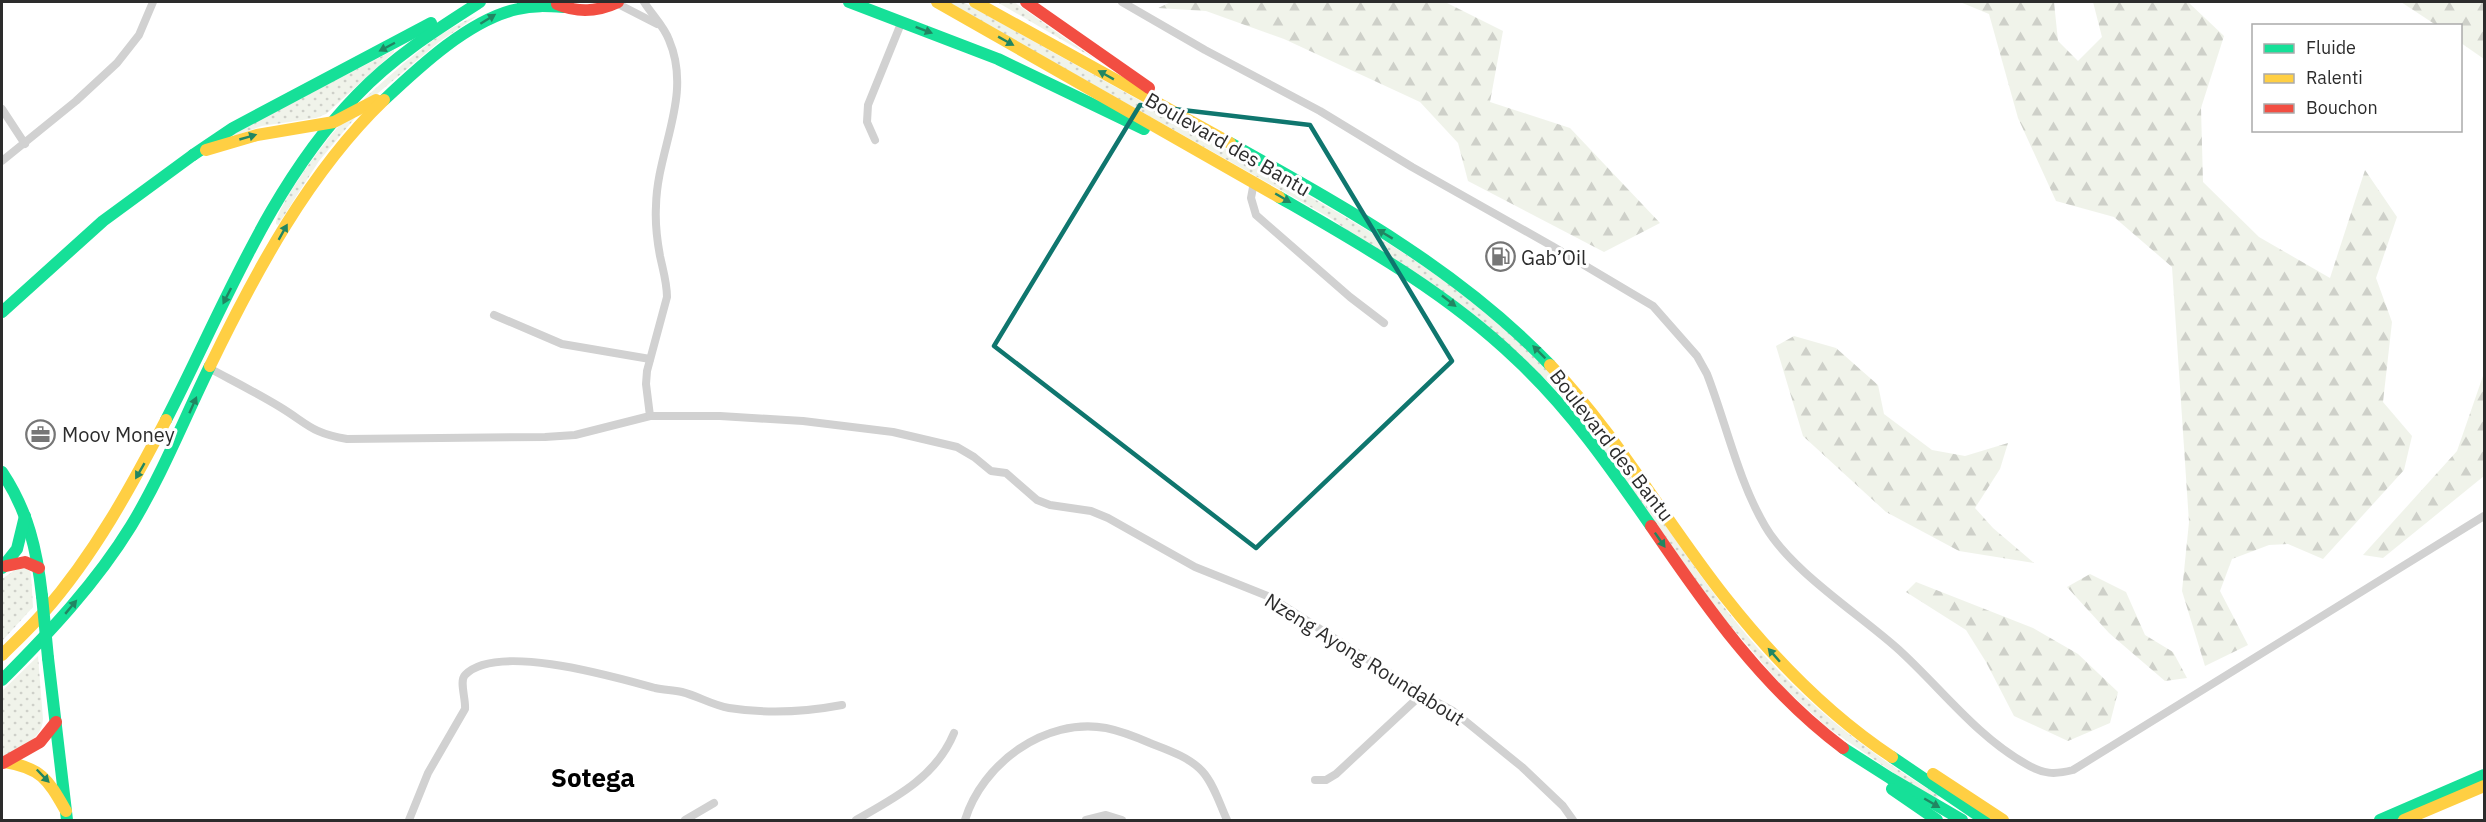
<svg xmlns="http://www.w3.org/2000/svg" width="2486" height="822" viewBox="0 0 2486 822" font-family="'IBM Plex Sans',sans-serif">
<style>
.grass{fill:url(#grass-dots)}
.forest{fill:url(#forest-firs)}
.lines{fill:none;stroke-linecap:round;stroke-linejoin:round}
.street{stroke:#d1d1d1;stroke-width:8}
.fast{stroke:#16e098;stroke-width:12}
.slow{stroke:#ffcf43;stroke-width:12}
.jam{stroke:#f24e42;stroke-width:12}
.fast-bridge{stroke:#16e098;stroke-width:12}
.oneway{fill:#218662}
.marked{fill:none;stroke:#0f766e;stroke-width:4.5;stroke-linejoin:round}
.labels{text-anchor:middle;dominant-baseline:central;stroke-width:6;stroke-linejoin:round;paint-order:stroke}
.street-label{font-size:20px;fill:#2c2c2c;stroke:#fff}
.poi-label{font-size:20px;fill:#2c2c2c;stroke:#fff;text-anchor:start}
.district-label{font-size:26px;font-weight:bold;fill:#000;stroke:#fff}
</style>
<defs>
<pattern id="grass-dots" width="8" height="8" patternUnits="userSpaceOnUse" patternTransform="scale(1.5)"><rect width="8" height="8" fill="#f0f3ea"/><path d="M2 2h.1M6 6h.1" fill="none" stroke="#ced0c9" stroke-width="1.8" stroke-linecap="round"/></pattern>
<pattern id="forest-firs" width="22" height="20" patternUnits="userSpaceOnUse" patternTransform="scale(1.5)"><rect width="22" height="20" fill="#f0f3ea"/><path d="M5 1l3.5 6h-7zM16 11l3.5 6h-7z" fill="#ced0c9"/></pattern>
</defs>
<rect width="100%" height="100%" fill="#fff"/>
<g class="grass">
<path d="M 947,2 L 963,2 C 1062,57 1161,112 1260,168 C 1355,222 1451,275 1529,352 C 1610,432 1665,533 1736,622 C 1795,696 1858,746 1939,796 L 1936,799 L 1910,784 L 1828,728 L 1783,687 L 1717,610 L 1591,431 L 1549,382 L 1332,219 Z"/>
<polygon points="997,2 1014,2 1095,59"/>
<path d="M 477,16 L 439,42 L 371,99 L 363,103 L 365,98 C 395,71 439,29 477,16 Z"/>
<polygon points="394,50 394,52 326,114 316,118 262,126 234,136 234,133"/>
<path d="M 355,118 L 319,161 L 278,225 L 276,224 C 276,207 327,137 342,123 C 346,120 350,119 355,118 Z"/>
<polygon points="23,567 30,571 31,574 33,607 2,641 2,579 15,570"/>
<path d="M 38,656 L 43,719 C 42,741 18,748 2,757 L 2,691 Z"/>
</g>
<g class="forest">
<polygon points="1171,2 1445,2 1503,31 1490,102 1570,128 1660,223 1604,252 1468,181 1458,143 1420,102 1284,39 1206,11 1158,8"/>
<polygon points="1960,2 2054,2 2058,41 2078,61 2102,37 2093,2 2188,2 2224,36 2201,108 2203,182 2259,237 2330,278 2365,170 2397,217 2376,278 2392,322 2383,402 2412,436 2404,470 2323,559 2288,544 2269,545 2232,559 2220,591 2248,645 2205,666 2182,591 2189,522 2172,267 2114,217 2056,201 2018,118 1989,14"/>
<polygon points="2401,2 2484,2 2484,59 2461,43 2460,26 2436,25"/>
<polygon points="1794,336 1836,348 1878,385 1884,414 1932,450 1965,456 2008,443 2000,469 1975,508 1993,528 2034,563 1959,551 1886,512 1803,436 1776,346"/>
<polygon points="2484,373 2484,476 2383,558 2363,555 2457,451"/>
<polygon points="2090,574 2126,592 2145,635 2173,652 2187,678 2165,681 2109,633 2067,587"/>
<polygon points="1916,582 2033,628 2078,654 2118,692 2110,723 2068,741 2014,716 1986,662 1966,630 1906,592"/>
</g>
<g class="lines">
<g class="street">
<path d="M 1122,2 L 1205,50 L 1320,111 L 1412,167 L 1552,246 L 1653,306 L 1697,356 L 1707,374 C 1726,423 1738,480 1765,526 C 1791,571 1859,614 1898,649 C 1940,687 1976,736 2026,764 C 2043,774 2054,775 2073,770 L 2484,516"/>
<polyline points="616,3 657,24"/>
<polyline points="2,109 25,144"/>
<polyline points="875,140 867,122 868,105 902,21"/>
<polyline points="2,161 76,101 117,63 139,35 153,2"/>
<polyline points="1254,182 1251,198 1256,215 1350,297 1384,323"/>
<polyline points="494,315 562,344 650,359"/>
<path d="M 209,368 C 233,381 257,393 280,407 C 308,424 311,433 347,439 L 545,437 L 575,435 L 650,416 L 646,384 L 647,371 L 667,297 C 667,283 663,270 660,256 C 657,240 655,223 656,206 C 657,149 693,96 669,40 C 664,26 652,15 644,2"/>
<polyline points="650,416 720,416 803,421 893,432 957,447 974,457 991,471 1006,473 1037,500 1050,505 1091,511 1108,518 1195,567 1270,597 1422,694 1453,711 1522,767 1563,806 1573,820"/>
<polyline points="1315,780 1326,780 1336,774 1422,694"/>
<path d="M 409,820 L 428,773 L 465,709 C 466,699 459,681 465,675 C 496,642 615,677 655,688 C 664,690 673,690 682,692 C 698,696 712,705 729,708 C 767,714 805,712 842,705"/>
<polyline points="685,820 714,803"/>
<path d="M 856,820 C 895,798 936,777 954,733"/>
<path d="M 965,820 C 982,764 1045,717 1106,728 C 1121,731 1136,737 1150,743 C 1168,750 1189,757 1202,771 C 1214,784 1220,805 1227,820"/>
<polyline points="1086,820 1106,815 1122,820"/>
</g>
<g class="fast">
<polyline points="849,2 998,59 1144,129"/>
<path d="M 384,100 C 419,67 470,19 518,9 C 533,5 548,6 564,7"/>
<path d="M 1230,143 C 1344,207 1458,269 1550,365"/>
<polyline points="193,155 233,128 431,23"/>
<path d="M 1279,197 C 1362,245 1446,292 1516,359 C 1569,408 1610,467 1651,526"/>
<polyline points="2,312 103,221 193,155"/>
<path d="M 166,420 C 223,310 269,185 357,95 C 393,57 436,30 480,2"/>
<path d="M 2,472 C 28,511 37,550 42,596"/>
<polyline points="2,568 17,549 25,516"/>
<polyline points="48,658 67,820"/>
<path d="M 2,680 C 49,633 96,583 131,526 C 162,475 184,419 210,366"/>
<polyline points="1843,748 1890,778 1962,820"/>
<polyline points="1892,757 1985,820"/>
<polyline points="1892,789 1937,820"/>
<polyline points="2380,820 2484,775"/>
</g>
<g class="slow">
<polyline points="937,2 1279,197"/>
<polyline points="975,2 1230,143"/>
<polyline points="206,150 257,135 334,122 376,100"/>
<path d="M 1550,365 C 1617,435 1665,521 1725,597 C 1773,658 1827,714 1892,757"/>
<path d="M 210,366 C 255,273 309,172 384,100"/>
<path d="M 2,655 C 16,641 31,627 44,612 C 94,555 131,487 166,420"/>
<path d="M 5,762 C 42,768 48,780 66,811"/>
<polyline points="1933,774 2003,820"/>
<polyline points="2404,820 2484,786"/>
</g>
<g class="jam">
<polyline points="1026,2 1149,88"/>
<path d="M 557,4 C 578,13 597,12 618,2"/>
<path d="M 1651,526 C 1707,608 1763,688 1843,748"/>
<polyline points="6,566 25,562 39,568"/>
<polyline points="3,763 40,742 56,722"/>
</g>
<polyline class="fast-bridge" points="42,596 48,658"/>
</g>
<defs><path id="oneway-solid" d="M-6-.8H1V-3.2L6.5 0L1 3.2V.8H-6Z" transform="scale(1.5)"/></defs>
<g class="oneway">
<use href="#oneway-solid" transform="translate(488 19) rotate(-32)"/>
<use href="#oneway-solid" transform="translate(924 30) rotate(21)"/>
<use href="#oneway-solid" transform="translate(1006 41) rotate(29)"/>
<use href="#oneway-solid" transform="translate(387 47) rotate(152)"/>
<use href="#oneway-solid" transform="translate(1106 75) rotate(-151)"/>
<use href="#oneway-solid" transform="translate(248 137) rotate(-16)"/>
<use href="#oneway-solid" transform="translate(1283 198) rotate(30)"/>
<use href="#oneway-solid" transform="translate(283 232) rotate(-61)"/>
<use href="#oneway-solid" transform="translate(1385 234) rotate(-149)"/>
<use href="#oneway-solid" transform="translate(227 296) rotate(117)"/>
<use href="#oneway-solid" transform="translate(1449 301) rotate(38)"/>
<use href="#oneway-solid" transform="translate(1539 352) rotate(-135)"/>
<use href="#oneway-solid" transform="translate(193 405) rotate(-66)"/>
<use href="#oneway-solid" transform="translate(140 471) rotate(120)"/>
<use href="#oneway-solid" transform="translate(1660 540) rotate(55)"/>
<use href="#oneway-solid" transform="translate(71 607) rotate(-50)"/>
<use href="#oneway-solid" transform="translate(1774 655) rotate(-131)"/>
<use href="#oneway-solid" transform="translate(43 776) rotate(46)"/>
<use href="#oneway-solid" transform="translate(1932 803) rotate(30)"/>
</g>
<path class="marked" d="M 1140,105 L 1310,125 L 1452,361 L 1256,548 L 994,346 Z"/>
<defs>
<symbol id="fuel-ring" viewBox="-11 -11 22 22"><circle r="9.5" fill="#fff" stroke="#767676" stroke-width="1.5"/><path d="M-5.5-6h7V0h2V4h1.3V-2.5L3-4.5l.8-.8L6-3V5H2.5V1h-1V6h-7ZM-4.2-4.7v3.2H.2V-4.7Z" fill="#767676"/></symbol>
<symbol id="office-ring" viewBox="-11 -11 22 22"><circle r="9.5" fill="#fff" stroke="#767676" stroke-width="1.5"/><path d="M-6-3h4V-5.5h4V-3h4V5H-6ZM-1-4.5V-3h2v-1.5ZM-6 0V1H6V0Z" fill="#767676"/></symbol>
</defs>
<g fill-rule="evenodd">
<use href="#fuel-ring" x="1484" y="240" width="33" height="33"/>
<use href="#office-ring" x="24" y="418" width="33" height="33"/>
</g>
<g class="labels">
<g class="street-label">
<text transform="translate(1228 144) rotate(30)">Boulevard des Bantu</text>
<text transform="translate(1612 445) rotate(52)">Boulevard des Bantu</text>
<text transform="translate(1365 659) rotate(32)">Nzeng Ayong Roundabout</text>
</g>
<g class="poi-label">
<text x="1521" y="257">Gab’Oil</text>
<text x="62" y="434">Moov Money</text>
</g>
<g class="district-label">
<text x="593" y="777">Sotega</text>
</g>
</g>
<rect width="2486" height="822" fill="none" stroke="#2c2c2c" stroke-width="6"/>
<rect x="2252" y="24" width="210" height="108" fill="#ffffff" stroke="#ababab" stroke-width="1.5"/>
<rect x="2264" y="44" width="30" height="9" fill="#16e098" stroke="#ababab" stroke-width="1.5"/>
<text x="2306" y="54" font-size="18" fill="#2c2c2c">Fluide</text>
<rect x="2264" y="74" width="30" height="9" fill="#ffcf43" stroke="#ababab" stroke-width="1.5"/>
<text x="2306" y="84" font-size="18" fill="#2c2c2c">Ralenti</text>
<rect x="2264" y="104" width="30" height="9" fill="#f24e42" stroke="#ababab" stroke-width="1.5"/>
<text x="2306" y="114" font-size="18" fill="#2c2c2c">Bouchon</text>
</svg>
